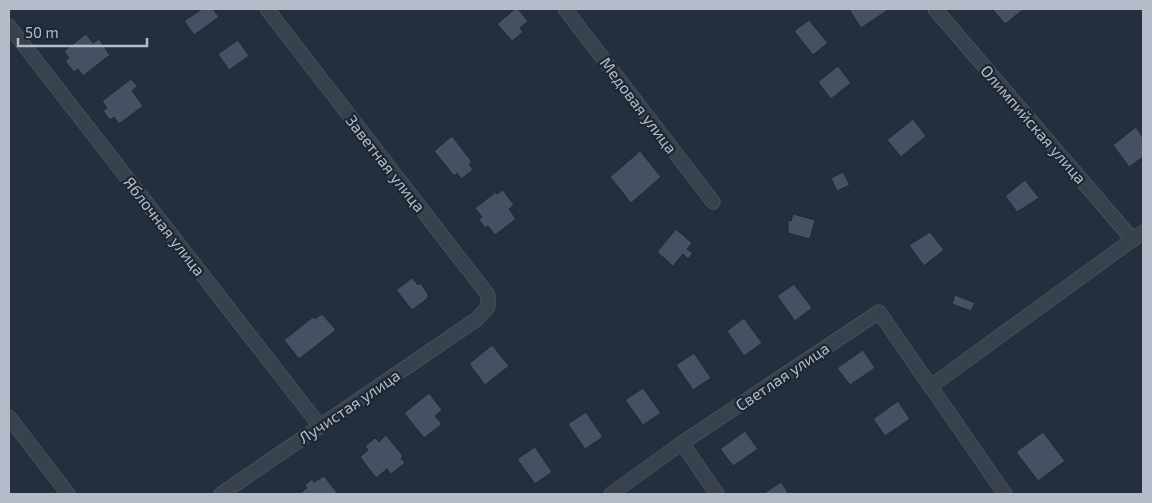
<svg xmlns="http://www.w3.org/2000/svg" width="1152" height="503" viewBox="0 0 1152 503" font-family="'Exo 2',sans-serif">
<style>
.building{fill:#455162;stroke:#1f2835}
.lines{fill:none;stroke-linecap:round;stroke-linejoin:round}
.street-casing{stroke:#565f6c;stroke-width:15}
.street{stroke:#38414e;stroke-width:14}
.labels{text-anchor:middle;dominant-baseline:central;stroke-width:4.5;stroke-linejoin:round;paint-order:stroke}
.street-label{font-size:16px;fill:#b4bcc9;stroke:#1d2633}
</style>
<rect width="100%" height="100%" fill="#242f3e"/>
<g class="building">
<polygon points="202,9 213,9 219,17 194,35 184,21"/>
<polygon points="515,9 518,9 528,21 520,28 523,32 512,41 497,24"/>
<polygon points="849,9 887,9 888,10 861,28"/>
<polygon points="992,9 1024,9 1005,24"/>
<polygon points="809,20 828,43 813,55 794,31"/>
<polygon points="86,34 93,43 99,39 110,55 83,76 78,69 74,72 65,61 69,58 64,51"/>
<polygon points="238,40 249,56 229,70 218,54"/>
<polygon points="838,66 851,83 831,99 818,82"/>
<polygon points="131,79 137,86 132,91 143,106 119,124 114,117 110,120 103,111 107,108 102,101"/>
<polygon points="913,119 926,136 901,157 887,140"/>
<polygon points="1136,127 1143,138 1143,157 1129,167 1113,145"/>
<polygon points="452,136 472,162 469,164 473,170 461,179 457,173 454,176 434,151"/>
<polygon points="640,151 661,177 631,203 610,177"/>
<polygon points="843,172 850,185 837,191 831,178"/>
<polygon points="1025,180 1039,198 1017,212 1005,196"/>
<polygon points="503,190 514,205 509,209 516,219 495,235 488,226 485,228 479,220 482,217 475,208 496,192 497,194"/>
<polygon points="793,214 815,220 810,239 788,233 788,220 791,221"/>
<polygon points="676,229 692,243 687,249 693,253 688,259 683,254 673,266 657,252"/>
<polygon points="930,232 944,250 924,266 909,245"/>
<polygon points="412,278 418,285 420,283 428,294 428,298 412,310 396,290"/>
<polygon points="794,284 812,308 795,321 777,296"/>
<polygon points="955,295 975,303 971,311 952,304"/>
<polygon points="322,314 336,330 299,359 284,340 313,317 315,319"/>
<polygon points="744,318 762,343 744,356 727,331"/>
<polygon points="492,345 509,366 485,385 469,364"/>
<polygon points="863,350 875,368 850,385 837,368"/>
<polygon points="694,353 711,378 693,390 676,365"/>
<polygon points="643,388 661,413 643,425 625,400"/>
<polygon points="429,393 442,410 435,416 442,424 424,438 404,413"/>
<polygon points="898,401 910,419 885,436 873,419"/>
<polygon points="586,412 603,437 585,449 568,424"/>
<polygon points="745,431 758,449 733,466 720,449"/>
<polygon points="1043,432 1065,461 1038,481 1016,452"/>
<polygon points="386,435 403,456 401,458 405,463 391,474 387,469 376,478 360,457 368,450 365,446 375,438 379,442"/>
<polygon points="535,447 552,472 535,484 517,459"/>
<polygon points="324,476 338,494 299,494 307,488 305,485 312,479 314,482"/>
<polygon points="781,482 789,494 763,494"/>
</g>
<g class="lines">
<defs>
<g id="street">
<polyline points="565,9 713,202"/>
<polyline points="935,9 1133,240"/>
<polyline points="9,26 320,426"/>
<polyline points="931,386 1143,232"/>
<polyline points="9,417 68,494"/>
<polyline points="682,443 717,494"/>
<polyline points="221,494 477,319 488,307 488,295 267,9"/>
<polyline points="611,494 682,443 879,312 1005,494"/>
</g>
</defs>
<use href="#street" class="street-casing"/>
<use href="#street" class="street"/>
</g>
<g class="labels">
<g class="street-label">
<text transform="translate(639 105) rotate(53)">Медовая улица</text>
<text transform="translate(1034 124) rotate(49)">Олимпийская улица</text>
<text transform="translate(386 163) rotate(52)">Заветная улица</text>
<text transform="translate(165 226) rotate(52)">Яблочная улица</text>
<text transform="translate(782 376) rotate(-34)">Светлая улица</text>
<text transform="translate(349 406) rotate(-34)">Лучистая улица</text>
</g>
</g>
<rect width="1152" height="503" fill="none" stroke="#b4bcc9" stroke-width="20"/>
<path d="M18 38v8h129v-8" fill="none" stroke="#b4bcc9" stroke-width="2.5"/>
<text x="25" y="38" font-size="15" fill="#b4bcc9" stroke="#1d2633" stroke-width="4" paint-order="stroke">50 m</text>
</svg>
